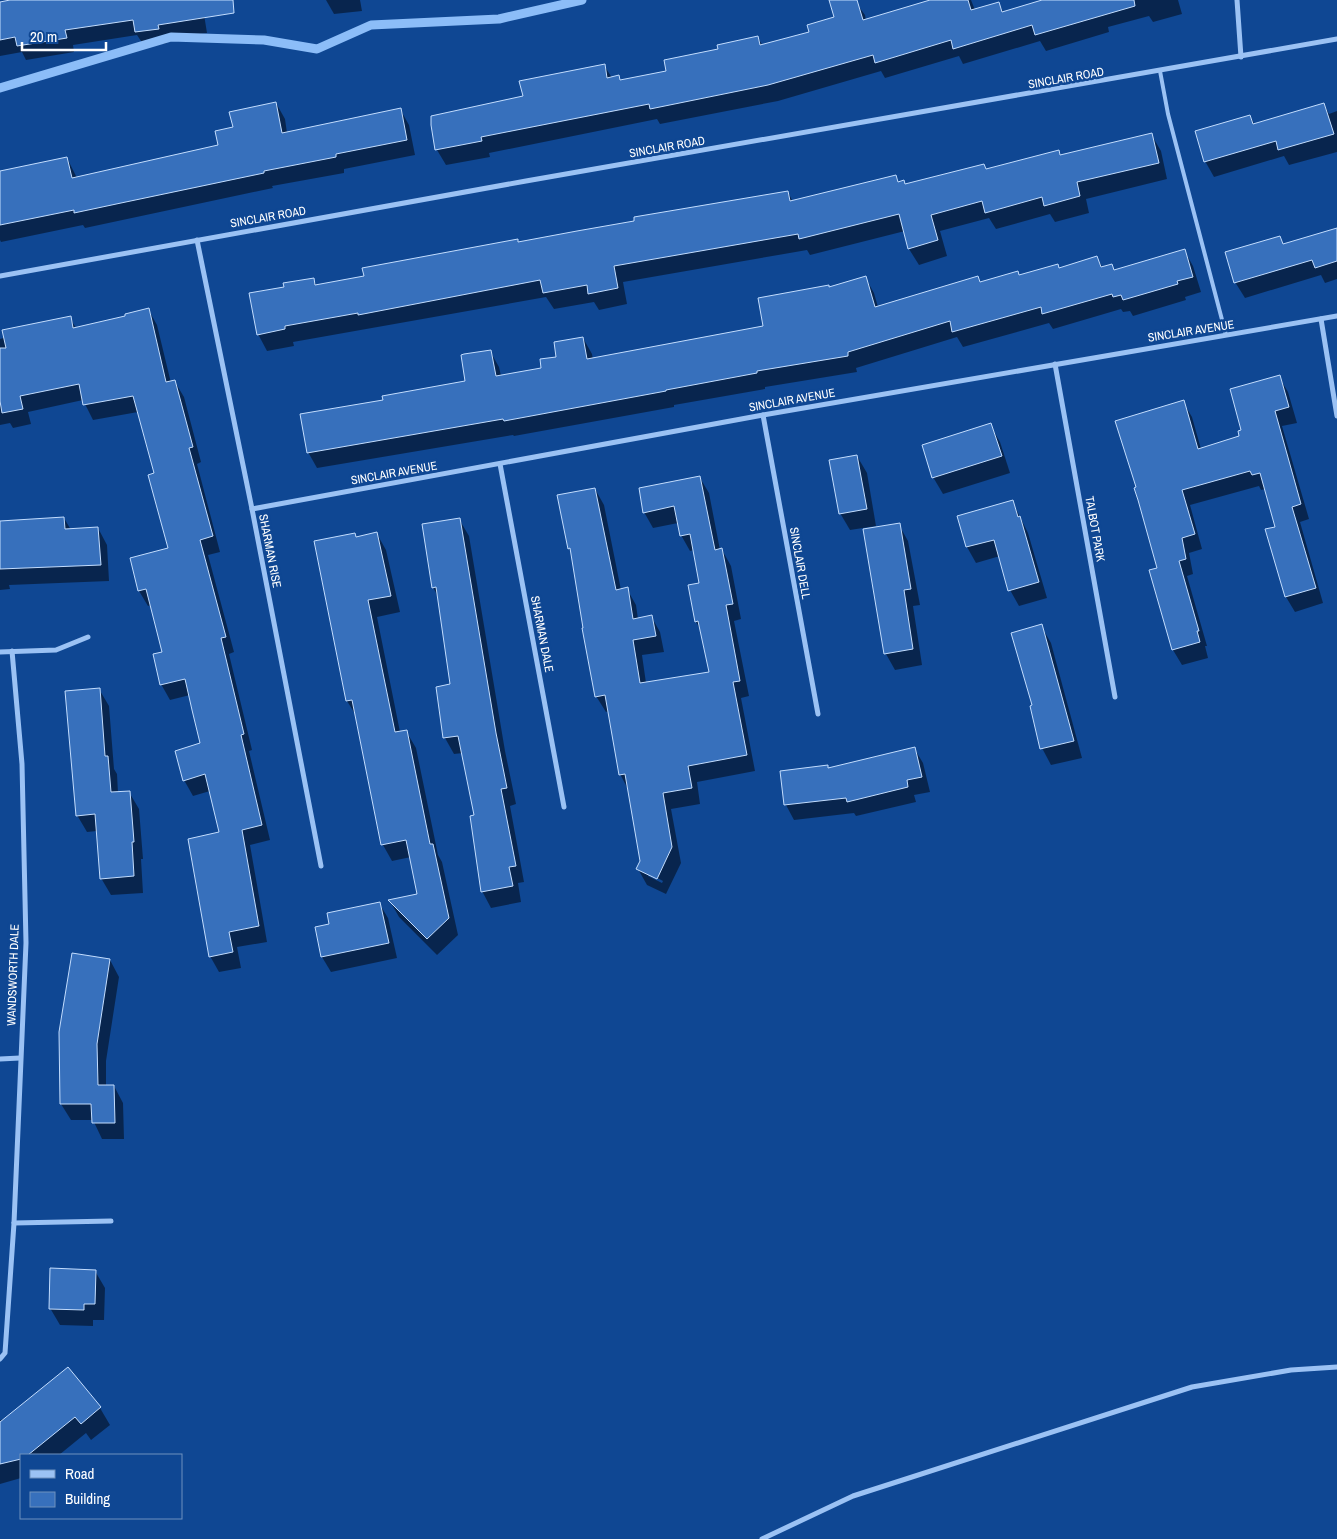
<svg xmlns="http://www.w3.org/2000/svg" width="1337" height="1539" viewBox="0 0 1337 1539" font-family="'Archivo Narrow',sans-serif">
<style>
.shadow{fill:#0007;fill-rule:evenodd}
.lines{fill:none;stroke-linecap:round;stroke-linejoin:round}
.stream{stroke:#8cbdf8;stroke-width:9}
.building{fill:#3770bc;stroke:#c3ddfe}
.service{stroke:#9bc2f4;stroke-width:4}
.minor{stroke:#9bc2f4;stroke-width:5}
.labels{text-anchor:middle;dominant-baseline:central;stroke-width:5;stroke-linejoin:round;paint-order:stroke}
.street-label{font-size:12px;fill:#fff;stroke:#0f4793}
</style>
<rect width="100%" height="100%" fill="#0f4793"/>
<g class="shadow">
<polygon points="26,0 214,0 202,2 207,33 166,39 167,43 145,47 137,35 73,45 74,52 26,60 22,52 0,56 0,4"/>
<polygon points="326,0 360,0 362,11 334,14"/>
<polygon points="854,0 865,15 866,21 931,0 971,0 975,10 998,3 1004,13 1047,0 1178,0 1182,14 1153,22 1149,16 1108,27 1109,32 1046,51 1040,41 963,64 959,56 885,78 881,71 778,101 660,124 657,119 489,153 490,157 446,165 437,150 524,97 604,65 612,78 618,77 621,81 668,72 719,50 758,38 763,46 811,32 836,18"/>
<polygon points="276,103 285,119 287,133 400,109 409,125 415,155 344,169 344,173 272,186 273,188 85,228 83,225 1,242 0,240 0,172 67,158 77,178 219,146 234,128"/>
<polygon points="1324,104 1329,114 1337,111 1337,152 1289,165 1284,156 1214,177 1205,161 1250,116 1255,125"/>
<polygon points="1151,134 1161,151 1167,179 1086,199 1089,213 1055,222 1050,214 996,229 989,218 940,231 947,256 919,265 909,249 905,231 810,255 807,250 623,282 627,304 599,310 594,302 554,309 546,297 293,342 294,346 267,351 258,334 285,288 313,279 317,286 366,277 517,240 519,243 788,192 793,202 896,176 899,183 906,185 984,165 987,170 1059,151 1061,156"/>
<polygon points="1337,229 1337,279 1325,283 1321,275 1245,298 1235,282 1280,237 1284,245"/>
<polygon points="1184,250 1193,266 1201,292 1185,297 1186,300 1133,316 1130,311 1123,312 1121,309 1053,329 1049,323 963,347 957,337 856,368 857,372 765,387 765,389 674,405 674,407 514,436 513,435 317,468 308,452 384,401 467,382 490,351 499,367 501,376 542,369 583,338 592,354 593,360 765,327 829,288 865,277 874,293 878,307 978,277 981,283 1059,269 1097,258 1103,268 1112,265 1115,271"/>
<polygon points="148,309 157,325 171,383 175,382 184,397 201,462 197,464 220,552 208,555 234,652 229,654 252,750 249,751 270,840 250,845 267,942 237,947 241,968 219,972 210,956 221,833 210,791 193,796 184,780 202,744 190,695 170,700 161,684 164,653 151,605 148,606 139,591 169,549 156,474 138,412 93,420 83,400 28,412 31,424 13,428 10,423 0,425 0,339 70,318 76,328 126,317"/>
<polygon points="1279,377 1288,392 1297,423 1282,426 1309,519 1300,522 1323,603 1295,612 1286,597 1276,528 1265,489 1261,490 1259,486 1190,505 1202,549 1189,553 1193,574 1187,576 1207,646 1205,646 1208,658 1182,665 1173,650 1150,571 1159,569 1183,402 1192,417 1201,449 1240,437 1243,431"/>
<polygon points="990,425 1000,442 1010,473 943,494 933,477"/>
<polygon points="857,456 867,473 876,526 850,530 840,513"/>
<path d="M 700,478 L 709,493 L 720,550 L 722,550 L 731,566 L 741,619 L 734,621 L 749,696 L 741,698 L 755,771 L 697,782 L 700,804 L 671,809 L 681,863 L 666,894 L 647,885 L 638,869 L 641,862 L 629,791 L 620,774 L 609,711 L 606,712 L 596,696 L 572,553 L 569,548 L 595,489 L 604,505 L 621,590 L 627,589 L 636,605 L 638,619 L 651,616 L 660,632 L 664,652 L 642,655 L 646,683 L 710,673 L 702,632 L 696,622 L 701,584 L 694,550 L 690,551 L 681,535 L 678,523 L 653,528 L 644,512 ZM 648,873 L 663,881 L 662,883 L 648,876 Z"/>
<polygon points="1012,501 1028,533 1047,598 1019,606 1010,590 1000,556 976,563 967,547 959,516"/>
<polygon points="64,518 71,530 98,528 107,545 109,581 9,585 10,589 0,590 0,523"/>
<polygon points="459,519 469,536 505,751 516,804 510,806 524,882 518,883 521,902 491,908 482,891 476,816 463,753 454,754 445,738 437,688 452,685 438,597 433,587"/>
<polygon points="899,525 908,541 920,605 913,606 922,665 895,670 886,654 865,530"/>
<polygon points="355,534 357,538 377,534 386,550 400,612 377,617 400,732 406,731 416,748 438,855 442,862 458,935 437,955 399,917 390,901 419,895 411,857 392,861 383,845 357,717 347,701 316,542"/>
<polygon points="1041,626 1051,643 1082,758 1051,765 1042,748 1034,706"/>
<polygon points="99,689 109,706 114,769 117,774 118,793 129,792 139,809 143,859 141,859 143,893 111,895 101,878 97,831 87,832 77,815"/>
<polygon points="914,748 923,763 930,792 914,795 916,802 856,816 854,813 794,820 786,805 781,773 827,766 829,769"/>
<polygon points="379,903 388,918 397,958 331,972 322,957 331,925"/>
<polygon points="110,960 119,977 106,1061 106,1086 114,1086 123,1103 124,1139 102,1139 93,1120 71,1120 61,1104"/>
<polygon points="95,1271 105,1288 104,1320 93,1320 93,1326 60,1325 50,1308"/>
<polygon points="68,1368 100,1408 110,1425 91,1440 86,1433 59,1455 21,1455 21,1478 0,1484 0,1420 6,1419"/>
</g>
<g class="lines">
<polyline class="stream" points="0,88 171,37 264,40 317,49 371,25 499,19 582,0"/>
</g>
<g class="building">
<polygon points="10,0 233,0 234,13 158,25 159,29 135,32 133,20 65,30 67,38 17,46 15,37 0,40 0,2"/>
<polygon points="829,0 857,0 863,20 930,0 968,0 971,10 999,2 1002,12 1042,0 1134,0 1135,6 1035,35 1032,25 953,49 951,40 875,63 873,55 768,85 650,109 649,104 481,137 482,141 435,150 431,125 431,116 523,96 519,81 605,64 607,78 619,75 620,80 666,71 664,60 718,49 717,45 758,36 760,45 809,32 807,25 834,17"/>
<polygon points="276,102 282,133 401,108 407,140 336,154 336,157 264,171 264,173 121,203 74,213 74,210 0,225 0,171 67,157 72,178 218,145 215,131 233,127 229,112"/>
<polygon points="1324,103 1334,134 1278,150 1276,141 1204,162 1195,131 1250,115 1253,124"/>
<polygon points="1152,133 1159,163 1077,182 1080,196 1044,206 1042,197 985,213 982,201 931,215 938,240 908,249 899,214 799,239 798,234 614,266 618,288 588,294 587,285 543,293 540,280 358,315 358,313 285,326 285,329 257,335 249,293 284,287 283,283 314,278 315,285 364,276 362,268 518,239 518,242 577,231 634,221 634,217 788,191 790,201 896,175 898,182 904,180 905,184 984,164 986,169 1059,150 1060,155"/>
<polygon points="1337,228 1337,261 1315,268 1312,260 1234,283 1225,252 1280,236 1283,244"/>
<polygon points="1185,249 1193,277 1177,281 1178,284 1123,300 1121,295 1113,297 1112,294 1042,314 1041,307 952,332 950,321 848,352 848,356 757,371 757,373 666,390 666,391 504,421 503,419 307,453 300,414 383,400 382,396 465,381 461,355 464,354 491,350 496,376 541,368 540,359 556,357 554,342 583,337 587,359 763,326 758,298 829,285 829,287 866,276 875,307 978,276 980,282 1018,271 1019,275 1058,264 1059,268 1097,256 1101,267 1112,264 1114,270"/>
<polygon points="149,308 166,382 175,380 193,447 189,448 213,536 200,540 226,637 221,638 244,734 241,735 262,825 242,830 259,926 229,932 233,952 209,957 188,839 219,832 205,774 183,781 175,751 200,743 192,710 185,679 160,685 153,654 162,652 146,589 138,591 130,558 168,548 148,475 154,473 133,396 83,405 79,384 20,396 23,409 2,413 0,401 0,348 6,348 2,330 71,316 73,328 125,316 125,314"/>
<polygon points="1280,375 1289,407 1275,411 1301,504 1292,507 1316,588 1285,597 1265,529 1275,527 1260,473 1252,475 1250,471 1182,490 1195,534 1182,538 1186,559 1179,561 1199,631 1197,631 1200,642 1172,650 1149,570 1157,568 1138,500 1134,488 1136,487 1115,421 1184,400 1198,449 1239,436 1238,431 1241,430 1230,389"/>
<polygon points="991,423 1002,456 932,478 922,445"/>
<polygon points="857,455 867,509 839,514 829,460"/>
<polygon points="700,476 715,550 722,548 733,604 726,605 740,681 733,682 747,755 688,766 692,788 663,793 672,847 657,879 636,869 640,861 625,774 619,775 605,695 595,697 582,628 583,628 570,548 568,549 557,495 595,488 616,590 628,587 633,619 652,615 656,636 633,640 640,683 709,672 698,621 695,622 688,585 699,583 690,534 680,536 674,506 643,513 639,488"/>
<polygon points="1013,500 1018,517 1020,516 1039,582 1008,591 994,540 966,547 957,516"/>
<polygon points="64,517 65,529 98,527 101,565 0,569 0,521"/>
<polygon points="460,518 496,733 507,788 501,789 516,866 509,867 513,886 481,892 470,816 474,815 458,736 443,738 436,687 450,684 436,587 432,588 422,524"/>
<polygon points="900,523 911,589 904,590 913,649 884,654 863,529"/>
<polygon points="377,532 391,596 368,600 395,732 407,730 430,844 433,844 449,918 427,939 388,900 417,894 406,840 381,845 352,700 346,701 314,541 355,533 356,537"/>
<polygon points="1042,624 1074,741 1040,749 1030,706 1032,705 1011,633"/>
<polygon points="100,688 105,756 108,756 111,792 130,791 134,842 132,842 134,876 100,879 95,814 76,816 65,691"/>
<polygon points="915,747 922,777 907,780 908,787 847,802 846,798 784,805 780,771 828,765 828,768"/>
<polygon points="380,902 389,943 321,957 315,927 329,924 327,913"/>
<polygon points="72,953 110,959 97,1044 98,1085 114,1085 115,1123 92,1123 91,1104 60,1104 59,1032"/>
<polygon points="50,1268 96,1270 95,1304 84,1304 84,1310 49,1309"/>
<polygon points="68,1367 101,1407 81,1424 75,1417 28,1455 21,1455 21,1459 0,1464 0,1422"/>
</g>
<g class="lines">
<polyline class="service" points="1160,71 1168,114 1226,335"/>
<g class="minor">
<polyline points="1237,0 1241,57"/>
<polyline points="197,240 252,509 321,866"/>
<polyline points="0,276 526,181 1337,39"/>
<polyline points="1321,319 1337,416"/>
<polyline points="1055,364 1115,697"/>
<polyline points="763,415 818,714"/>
<polyline points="500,464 564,807"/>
<polyline points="252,509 763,415 1337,316"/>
<polyline points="0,652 56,650 88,637"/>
<polyline points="0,1059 20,1058"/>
<polyline points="14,1223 111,1221"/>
<polyline points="0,1359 5,1353 14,1223 26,943 22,764 12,651"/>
<polyline points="762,1539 853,1496 1192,1387 1291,1370 1337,1367"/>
</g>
</g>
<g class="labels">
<g class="street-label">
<text transform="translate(1066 78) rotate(-10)">SINCLAIR ROAD</text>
<text transform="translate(667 147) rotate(-10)">SINCLAIR ROAD</text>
<text transform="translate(268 217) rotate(-10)">SINCLAIR ROAD</text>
<text transform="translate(1191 331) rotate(-9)">SINCLAIR AVENUE</text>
<text transform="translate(792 400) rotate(-10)">SINCLAIR AVENUE</text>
<text transform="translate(394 473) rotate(-10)">SINCLAIR AVENUE</text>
<text transform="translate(1095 529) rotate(80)">TALBOT PARK</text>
<text transform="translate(270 551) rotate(79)">SHARMAN RISE</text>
<text transform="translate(800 563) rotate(80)">SINCLAIR DELL</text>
<text transform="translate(542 634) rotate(79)">SHARMAN DALE</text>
<text transform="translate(13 975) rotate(-88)">WANDSWORTH DALE</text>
</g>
</g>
<rect x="20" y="1454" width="162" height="65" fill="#0f4793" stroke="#6f91be"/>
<rect x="30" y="1470" width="25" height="8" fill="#9bc2f4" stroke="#6f91be"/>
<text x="65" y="1479" font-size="15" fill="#ffffff">Road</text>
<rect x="30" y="1492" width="25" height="15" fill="#3770bc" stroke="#6f91be"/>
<text x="65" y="1504" font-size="15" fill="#ffffff">Building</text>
<path d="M22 42v8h84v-8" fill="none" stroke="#ffffff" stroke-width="2.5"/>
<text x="30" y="42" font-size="15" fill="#ffffff" stroke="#0f4793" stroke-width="4" paint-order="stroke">20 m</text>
</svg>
